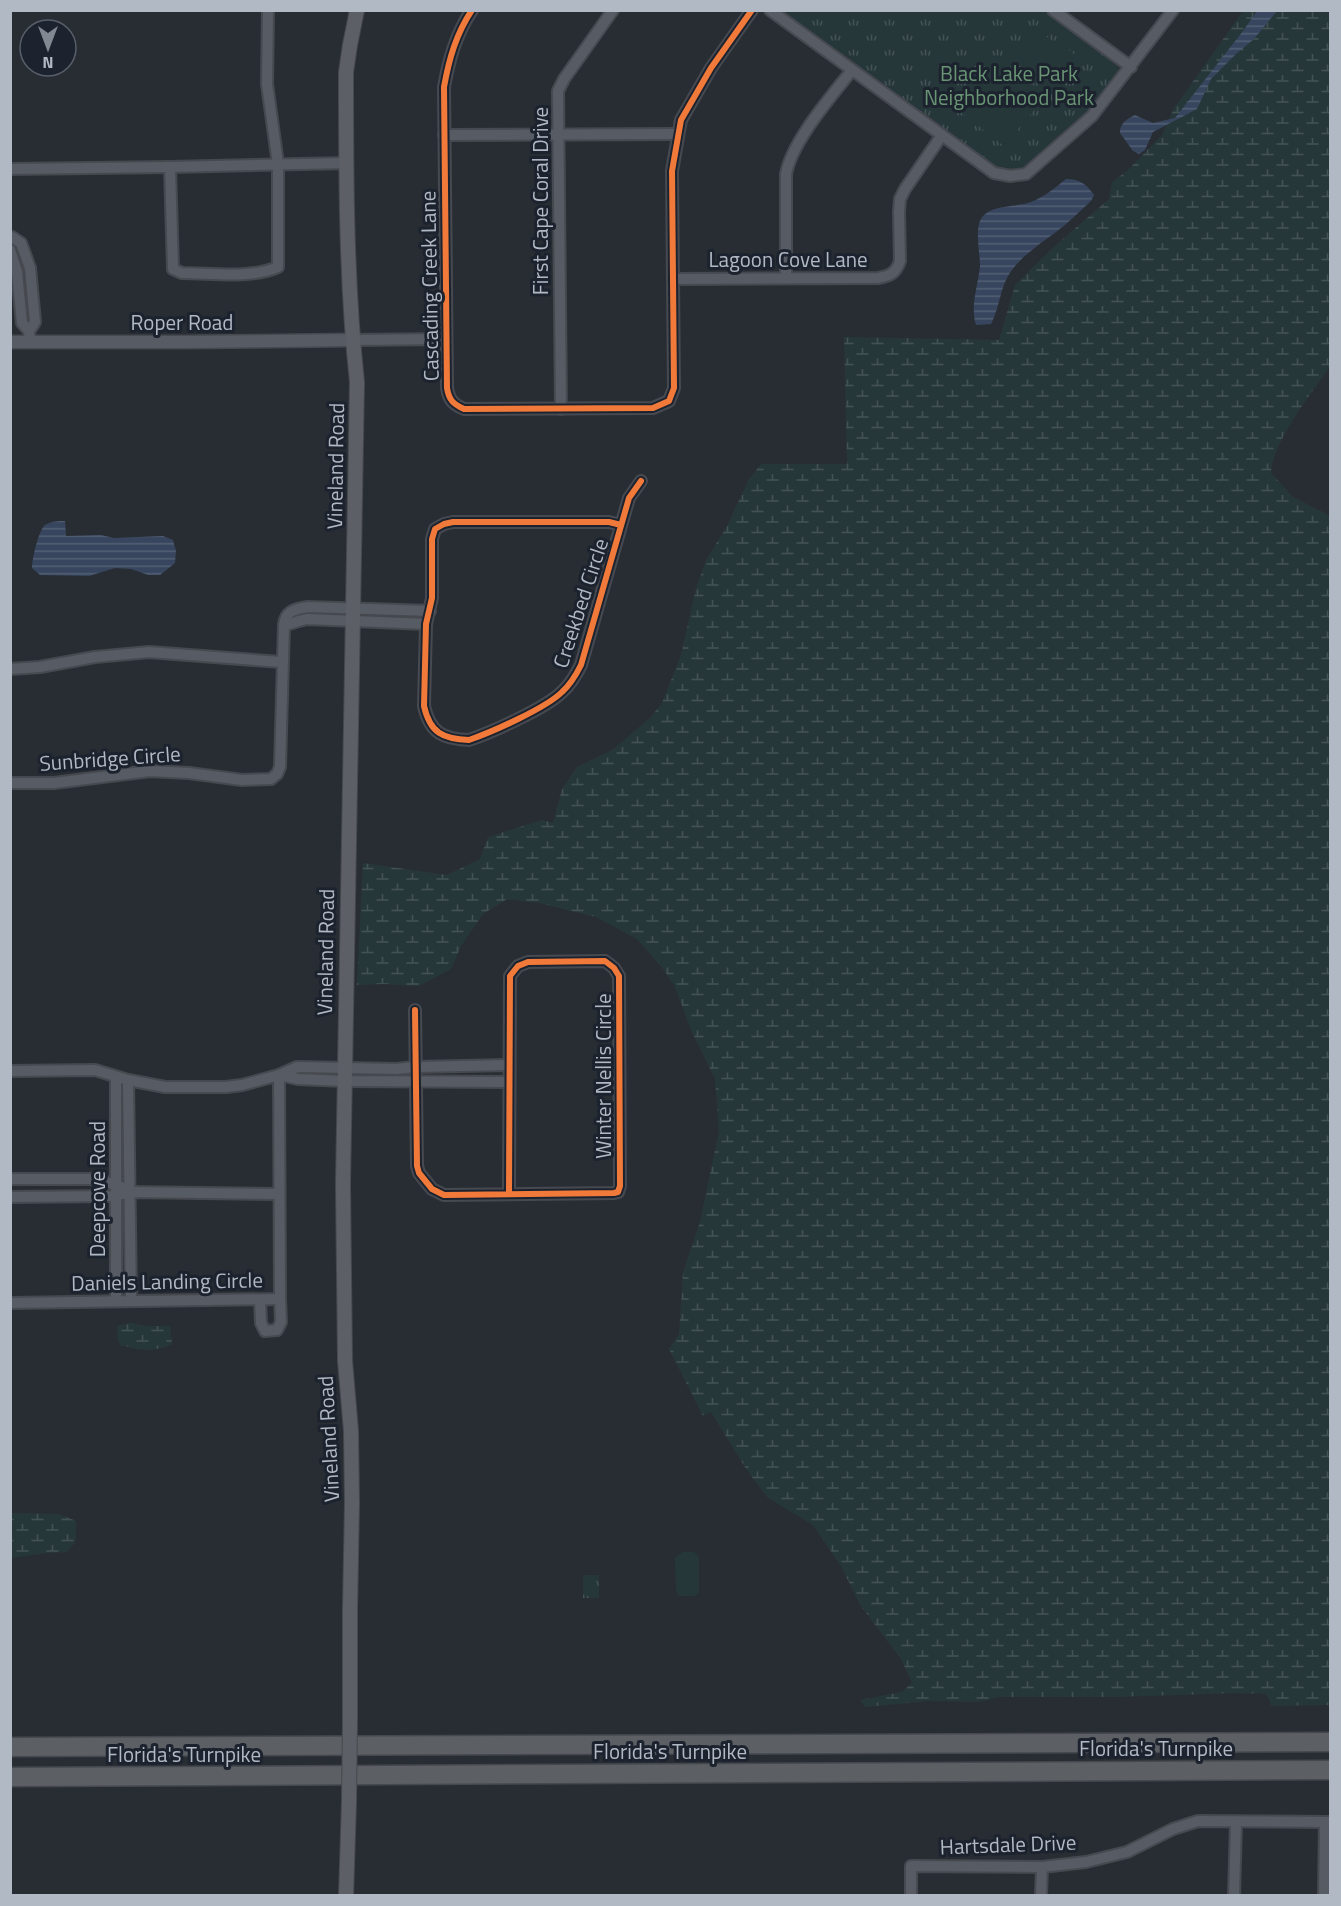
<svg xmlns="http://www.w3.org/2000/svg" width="1341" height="1906" viewBox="0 0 1341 1906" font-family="'Titillium Web',sans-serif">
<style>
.grass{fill:url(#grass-tufts)}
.wetland{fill:url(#wetland-marsh)}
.pitch{fill:#26373a}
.water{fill:url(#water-rules)}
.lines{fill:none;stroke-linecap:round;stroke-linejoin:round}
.minor-casing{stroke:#46494f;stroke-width:14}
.tertiary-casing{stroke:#46494f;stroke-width:15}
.secondary-casing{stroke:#46494f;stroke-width:16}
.motorway-casing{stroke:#45494f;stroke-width:21}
.minor{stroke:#575b63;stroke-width:10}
.tertiary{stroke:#575b63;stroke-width:12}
.secondary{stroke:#5c6066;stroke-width:14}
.motorway{stroke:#5c5f63;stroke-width:18}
.secondary-bridge-casing{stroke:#46494f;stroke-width:16;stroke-linecap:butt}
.secondary-bridge{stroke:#5c6066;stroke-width:14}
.cycleway-casing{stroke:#1c232e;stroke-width:10}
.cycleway{stroke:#f17a3a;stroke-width:6}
.labels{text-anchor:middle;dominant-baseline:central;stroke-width:6;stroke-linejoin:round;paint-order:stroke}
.park-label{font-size:21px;fill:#699575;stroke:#1c232e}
.street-label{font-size:21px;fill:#b1b9c5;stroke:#1c232e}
</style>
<defs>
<pattern id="grass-tufts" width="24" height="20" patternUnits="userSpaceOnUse" patternTransform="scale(1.5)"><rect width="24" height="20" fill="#26373a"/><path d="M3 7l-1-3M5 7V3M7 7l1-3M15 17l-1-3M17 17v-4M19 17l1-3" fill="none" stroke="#435255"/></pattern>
<pattern id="wetland-marsh" width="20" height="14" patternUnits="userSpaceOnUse" patternTransform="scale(1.5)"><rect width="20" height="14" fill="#26373a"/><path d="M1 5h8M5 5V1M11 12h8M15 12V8" fill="none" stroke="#435255"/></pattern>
<pattern id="water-rules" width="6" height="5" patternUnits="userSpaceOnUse" patternTransform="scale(1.5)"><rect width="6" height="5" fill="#37465e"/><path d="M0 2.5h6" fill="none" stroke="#525f74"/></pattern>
</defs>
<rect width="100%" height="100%" fill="#282d34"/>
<g class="grass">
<path d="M 780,11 L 1044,11 L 1112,60 L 1118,67 C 1118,70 1119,73 1119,76 C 1114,94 1036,164 1018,171 C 1012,173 1006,172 1000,170 Z"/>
<rect x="583" y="1575" width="16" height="23"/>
</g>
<g class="wetland">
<path d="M 1243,11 L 1330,11 L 1330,367 C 1313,390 1271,445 1271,473 L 1293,497 L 1330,516 L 1330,1705 L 1271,1706 L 1269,1699 L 1265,1694 L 1241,1693 L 1114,1697 L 999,1697 L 979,1702 L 929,1701 L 865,1707 L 860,1700 L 902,1692 L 912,1683 L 901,1659 L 860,1605 L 841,1566 L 813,1525 L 768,1498 L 748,1472 L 711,1412 L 703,1416 L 669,1349 L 679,1334 L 683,1273 L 700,1222 L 719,1131 L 715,1079 L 692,1032 L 674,985 L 661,966 L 637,939 L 596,917 L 539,903 L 507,899 L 483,914 L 461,946 L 451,969 L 419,986 L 383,984 L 357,985 L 363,863 L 447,875 L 480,859 L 488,837 L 542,820 L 553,823 L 562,789 L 577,767 L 612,750 L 650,718 L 662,703 L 681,655 L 696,588 L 706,560 L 727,526 L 748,481 L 761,464 L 847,464 L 844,337 L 999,340 L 1015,285 L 1057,244 L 1109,199 L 1112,182 L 1127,171 L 1162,135 L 1174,108 Z"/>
<path d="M 131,1323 L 146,1326 L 170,1326 L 172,1344 C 152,1353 142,1350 120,1345 L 118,1339 L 117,1326 Z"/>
<polygon points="11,1513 59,1514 76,1521 76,1541 67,1552 46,1553 11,1558"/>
</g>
<g class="pitch">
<polygon points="1035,27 1052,41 1029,66 1013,51"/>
<polygon points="1063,44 1079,59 1049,92 1032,77"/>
<polygon points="1004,62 1045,97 1004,146 962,113"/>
<polygon points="683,1552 694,1552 699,1557 699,1593 694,1596 679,1596 676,1592 675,1557"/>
</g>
<g class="water">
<path d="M 1257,11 L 1277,11 L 1254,39 L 1236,54 L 1211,79 L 1197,109 L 1153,132 L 1145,150 L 1139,154 L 1133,151 L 1120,133 C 1119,124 1128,118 1135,115 L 1153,123 L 1175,118 L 1243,31 Z"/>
<path d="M 1066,179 C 1080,179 1086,184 1094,195 L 1091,201 C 1079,212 1068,223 1056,232 C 1039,245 1019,257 1008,276 C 1000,290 999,309 991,324 L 976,325 C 970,306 978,286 980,266 C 980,253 976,237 979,224 C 984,203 1016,208 1031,202 C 1044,197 1055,188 1066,179 Z"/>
<path d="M 65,521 L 66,536 L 101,535 L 114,538 L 163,536 L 173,540 L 176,551 L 175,563 L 160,575 L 148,575 L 131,569 L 115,568 L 89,576 L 40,575 L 32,568 C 32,559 39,529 45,525 C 51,521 59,521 65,521 Z"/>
</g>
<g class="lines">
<defs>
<g id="minor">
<path d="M 472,10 C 456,34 449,59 444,87 L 447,388 C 449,400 453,404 464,409 L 653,408 L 669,401 L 674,388 L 672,171 L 681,120 L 711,68 L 752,10"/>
<polyline points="770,10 994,173 1010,176 1026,174 1092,116 1173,10"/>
<polyline points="1053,10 1131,67"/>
<polyline points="444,135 678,134"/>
<path d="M 170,167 L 173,269 L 182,273 C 211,273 251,279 278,267 L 278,164 L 267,84 L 268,10"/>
<polyline points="10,169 170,167 347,163"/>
<polyline points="12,237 21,243 30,268 35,322 29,331 30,342"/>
<polyline points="10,250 17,272 22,323 29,331"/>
<path d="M 786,278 L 786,174 C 792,141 831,97 852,70"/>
<path d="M 673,279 L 878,278 C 890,276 896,273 900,261 L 899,212 L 900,199 L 905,189 L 942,135"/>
<polyline points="353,340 446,339"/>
<polyline points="561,409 558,91 564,79 613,10"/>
<path d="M 621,525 L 609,522 L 453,522 L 444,524 L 435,529 L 432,539 L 432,598 L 426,624 L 424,706 C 430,733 443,739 469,740 C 492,732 546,708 562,692 C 571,684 576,675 581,665 L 629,498 L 641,481"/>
<path d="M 284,625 C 292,624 299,620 308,619 L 426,624"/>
<polyline points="10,669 40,667 95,657 149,652 281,662"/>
<path d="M 10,783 L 54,783 L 150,771 L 189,773 L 242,780 L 271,779 L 277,774 L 280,767 L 284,625 C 285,611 295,609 308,607 L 430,611"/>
<polyline points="415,1010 417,1166 419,1173 432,1189 444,1195 614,1193 618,1192 620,1186 619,976 614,968 605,961 528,962 518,966 510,976 509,1194"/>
<polyline points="10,1071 95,1070 128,1080 165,1087 226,1087 242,1085 279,1075 297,1067 396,1069 416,1067 509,1065"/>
<polyline points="279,1075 298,1079 344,1081 509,1082"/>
<polyline points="116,1077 116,1301"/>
<polyline points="128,1080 131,1301"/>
<polyline points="10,1179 97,1179 121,1187"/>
<polyline points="10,1197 116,1196 129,1192 279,1194"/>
<polyline points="260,1300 261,1323 265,1331 277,1330 281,1322 280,1299"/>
<polyline points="10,1303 280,1299 279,1075"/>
<polyline points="911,1896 911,1866 1042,1867 1086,1862 1127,1852 1173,1829 1198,1821 1330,1822"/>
<polyline points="1041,1896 1042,1867"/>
<polyline points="1234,1896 1236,1823"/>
<polyline points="1324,1896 1325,1822"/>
</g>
<polyline id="tertiary" points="10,342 183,342 353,340"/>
<g id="secondary">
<path d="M 350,1720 L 350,1610 L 352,1503 L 351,1431 L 345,1361 L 343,1184 L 357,382 C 346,280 346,175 346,72 L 350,45 L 357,10"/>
<polyline points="346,1896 349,1802"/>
</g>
<g id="motorway">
<polyline points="10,1747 1330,1742"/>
<polyline points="10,1777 1330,1770"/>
</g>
</defs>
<use href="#minor" class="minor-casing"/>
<use href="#tertiary" class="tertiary-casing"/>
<use href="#secondary" class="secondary-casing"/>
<use href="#motorway" class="motorway-casing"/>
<use href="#minor" class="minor"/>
<use href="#tertiary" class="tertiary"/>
<use href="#secondary" class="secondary"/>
<use href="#motorway" class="motorway"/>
<defs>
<polyline id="secondary-bridge" points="349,1802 350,1720"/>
</defs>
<use href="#secondary-bridge" class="secondary-bridge-casing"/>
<use href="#secondary-bridge" class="secondary-bridge"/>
<defs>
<g id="cycleway">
<path d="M 472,10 C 456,34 449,59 444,87 L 447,388 C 449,400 453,404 464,409 L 653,408 L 669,401 L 674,388 L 672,171 L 681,120 L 711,68 L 752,10"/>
<path d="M 621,525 L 609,522 L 453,522 L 444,524 L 435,529 L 432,539 L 432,598 L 426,624 L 424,706 C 430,733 443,739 469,740 C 492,732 546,708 562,692 C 571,684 576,675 581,665 L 629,498 L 641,481"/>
<polyline points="415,1010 417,1166 419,1173 432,1189 444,1195 614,1193 618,1192 620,1186 619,976 614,968 605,961 528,962 518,966 510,976 509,1194"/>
</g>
</defs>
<use href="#cycleway" class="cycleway-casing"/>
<use href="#cycleway" class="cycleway"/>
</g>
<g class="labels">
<g class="park-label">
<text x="1009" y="73">Black Lake Park<tspan x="1009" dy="24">Neighborhood Park</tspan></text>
</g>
<g class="street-label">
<text transform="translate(540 201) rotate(-90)">First Cape Coral Drive</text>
<text x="788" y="259">Lagoon Cove Lane</text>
<text transform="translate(429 286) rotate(-91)">Cascading Creek Lane</text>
<text x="182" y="322">Roper Road</text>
<text transform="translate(335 466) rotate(-89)">Vineland Road</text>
<text transform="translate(580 603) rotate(-72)">Creekbed Circle</text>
<text transform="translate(110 758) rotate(-4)">Sunbridge Circle</text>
<text transform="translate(325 952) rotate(-89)">Vineland Road</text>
<text transform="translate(603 1076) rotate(-90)">Winter Nellis Circle</text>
<text transform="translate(97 1189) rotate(-90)">Deepcove Road</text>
<text transform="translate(167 1281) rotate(-1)">Daniels Landing Circle</text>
<text transform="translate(328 1439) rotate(-93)">Vineland Road</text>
<text x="1156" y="1748">Florida's Turnpike</text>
<text x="670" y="1751">Florida's Turnpike</text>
<text x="184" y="1754">Florida's Turnpike</text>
<text transform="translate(1008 1844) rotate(-2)">Hartsdale Drive</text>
</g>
</g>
<rect width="1341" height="1906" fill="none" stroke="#b1b9c5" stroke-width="24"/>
<g transform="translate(48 48) rotate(180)"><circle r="28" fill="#1c232e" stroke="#585f6a" stroke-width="1.5"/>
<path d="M0-4.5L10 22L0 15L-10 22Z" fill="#818892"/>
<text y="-9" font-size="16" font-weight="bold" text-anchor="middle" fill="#b1b9c5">N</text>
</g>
</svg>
